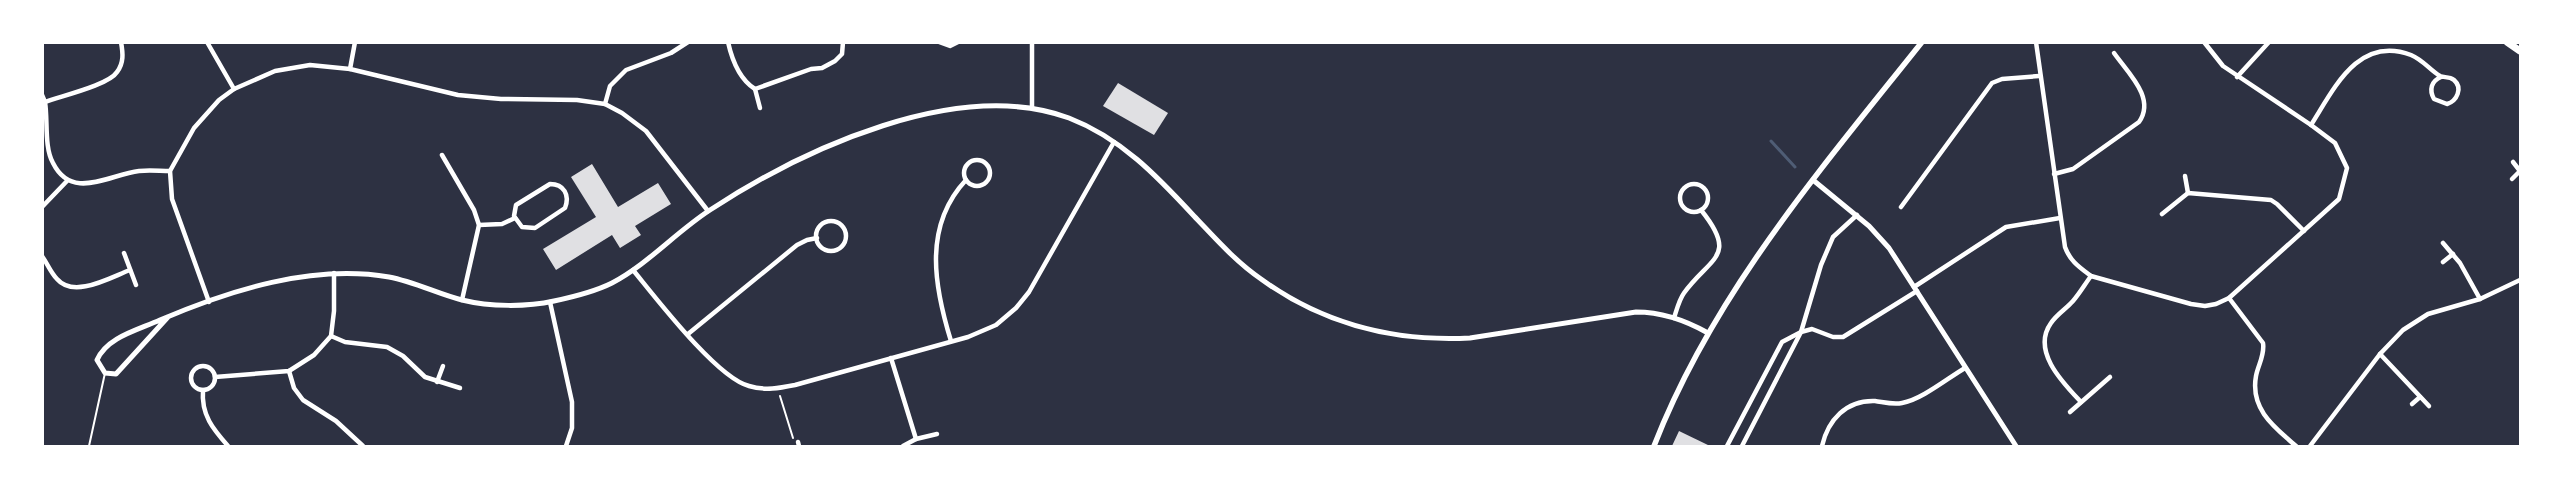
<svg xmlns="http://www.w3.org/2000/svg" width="2563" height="489" viewBox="0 0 2563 489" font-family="'PT Sans',sans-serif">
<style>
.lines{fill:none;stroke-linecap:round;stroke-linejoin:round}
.stream{stroke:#4f5d75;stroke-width:3}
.building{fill:#e0e0e3}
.path{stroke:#fff;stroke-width:2}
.service{stroke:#fff;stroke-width:2}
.minor{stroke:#fff;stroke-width:4.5}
.tertiary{stroke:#fff;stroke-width:5}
.secondary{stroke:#fff;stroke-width:5.5}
.primary{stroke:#fff;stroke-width:7}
</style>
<rect width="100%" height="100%" fill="#2d3142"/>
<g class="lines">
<polyline class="stream" points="1771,141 1795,167"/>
</g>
<g class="building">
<polygon points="1118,83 1168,113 1154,135 1103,106"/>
<polygon points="592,164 618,207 658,183 671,204 635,226 641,235 620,248 612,235 556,270 543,249 596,217 571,177"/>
<polygon points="1679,431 1710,446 1672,446"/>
</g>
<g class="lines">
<polyline class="path" points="780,396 793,438"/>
<polyline class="service" points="89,446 105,373"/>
<g class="minor">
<polyline points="207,42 234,89"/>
<path d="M 728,42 C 732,60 739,79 755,89 L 760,108"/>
<polyline points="939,42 950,46 958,42"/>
<path d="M 2036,42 L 2065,247 C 2070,261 2079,267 2091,276 L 2191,304 L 2205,306 L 2216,304 L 2229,298 L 2339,199 L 2347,168 L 2335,143 L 2311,125 L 2223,66 L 2204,42"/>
<polyline points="350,69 355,42"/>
<polyline points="2237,77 2269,42"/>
<polyline points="755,89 811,69 822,68 835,61 842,54 843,42"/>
<path d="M 42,95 L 45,102 C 48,120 44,147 53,163 C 72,201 108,175 139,171 C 149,170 160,171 170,171"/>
<path d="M 45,102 C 61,96 109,85 117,72 C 124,63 123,53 121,42"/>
<polyline points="605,104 610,86 626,70 671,53 688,42"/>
<polyline points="1032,107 1032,42"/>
<path d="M 2311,125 C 2334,89 2358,35 2411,55 C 2423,60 2430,70 2440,76 C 2444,78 2449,76 2454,80 C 2463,88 2457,101 2447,104 L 2434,99 C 2429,90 2431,81 2441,77"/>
<polyline points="442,155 474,210 479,225 462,300"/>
<circle cx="977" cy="173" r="13"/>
<polyline points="2513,162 2520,171"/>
<path d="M 2054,174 L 2073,169 L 2139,122 C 2156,98 2128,73 2114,53"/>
<polyline points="2185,176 2188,193"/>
<polyline points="2512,179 2520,171"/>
<path d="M 550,184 C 564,184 570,195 565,208 L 535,228 L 522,227 L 514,216 L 516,205 Z"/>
<circle cx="1694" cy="198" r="14"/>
<polyline points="42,207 67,181"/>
<polyline points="1901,207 1992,83 2002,79 2039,76"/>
<polyline points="2162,214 2188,193 2271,200 2277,204 2304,231"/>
<circle cx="831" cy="236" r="15"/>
<polyline points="479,225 502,224 515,218"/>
<polyline points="2443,243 2460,263 2480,299"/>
<polyline points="124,253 136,285"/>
<path d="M 42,256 C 47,263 51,273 57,279 C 74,299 111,277 130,270"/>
<polyline points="2443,262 2453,254"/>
<path d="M 633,270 C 656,298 717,378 749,386 C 765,391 780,388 795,385 L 968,337 L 996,325 L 1016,308 L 1029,292 L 1114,142"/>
<polyline points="1914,287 2006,227 2060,218"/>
<path d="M 2229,298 L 2263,343 C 2265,355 2258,365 2256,376 C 2250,409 2274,427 2296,446"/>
<polyline points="209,302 172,199 170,171 194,128 219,100 234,89 275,71 310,65 350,69 458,95 501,99 577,100 605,104 622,113 646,131 708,211"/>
<polyline points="550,302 572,402 572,428 566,446"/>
<path d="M 1674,318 C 1677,309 1679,300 1684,293 C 1710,257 1739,257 1701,210"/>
<polyline points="688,334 797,245 807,240 817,238"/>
<polyline points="331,336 345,342 387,347 403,356 425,377 460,388"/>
<path d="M 951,341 C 934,286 923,226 966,180"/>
<polyline points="2380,354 2429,406"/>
<polyline points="891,358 916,439"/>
<circle cx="203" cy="378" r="12"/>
<polyline points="289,371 294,388 303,400 336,421 363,446"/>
<polyline points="215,377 289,371 314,355 331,336 334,311 334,273"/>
<polyline points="437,382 443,366"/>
<path d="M 203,390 C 201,415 213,429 228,446"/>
<path d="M 2081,402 C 2063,383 2031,351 2051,323 C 2057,314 2066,309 2073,301 C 2080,293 2085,284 2091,276"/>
<polyline points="2412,404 2420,397"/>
<polyline points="2070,412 2110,377"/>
<polyline points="798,442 799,446"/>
<polyline points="903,446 916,439 937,434"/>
<polyline points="1727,446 1782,342 1801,332 1812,329 1833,337 1843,337 1917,291"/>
<polyline points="1742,446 1801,332 1821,265 1833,237 1857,215"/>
<path d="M 1822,446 C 1828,420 1846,400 1875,401 C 1883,402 1893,405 1902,403 C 1921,400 1948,378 1965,368"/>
<polyline points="2310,446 2380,354 2403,330 2428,314 2480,299 2520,280"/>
</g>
<g class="tertiary">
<polyline points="1813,180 1869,226 1889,248 2016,446"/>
<path d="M 168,317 L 116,374 L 105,373 L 97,360 C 107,337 138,330 160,320 C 230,290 312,264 389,277 C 415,282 438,294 462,300 C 490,307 527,307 554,301 C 573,297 594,292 612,283 C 648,264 676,232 710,210 C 803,149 958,77 1069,118 C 1121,138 1157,176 1194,216 C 1215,238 1236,262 1261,279 C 1323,324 1394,342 1470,338 L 1636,312 C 1662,312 1685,320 1708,333"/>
</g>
<path class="secondary" d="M 1654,446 C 1713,294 1821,169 1922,42"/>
<polyline class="primary" points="2507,42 2520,51"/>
</g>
<rect width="2563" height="489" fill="none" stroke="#ffffff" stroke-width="88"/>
</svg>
